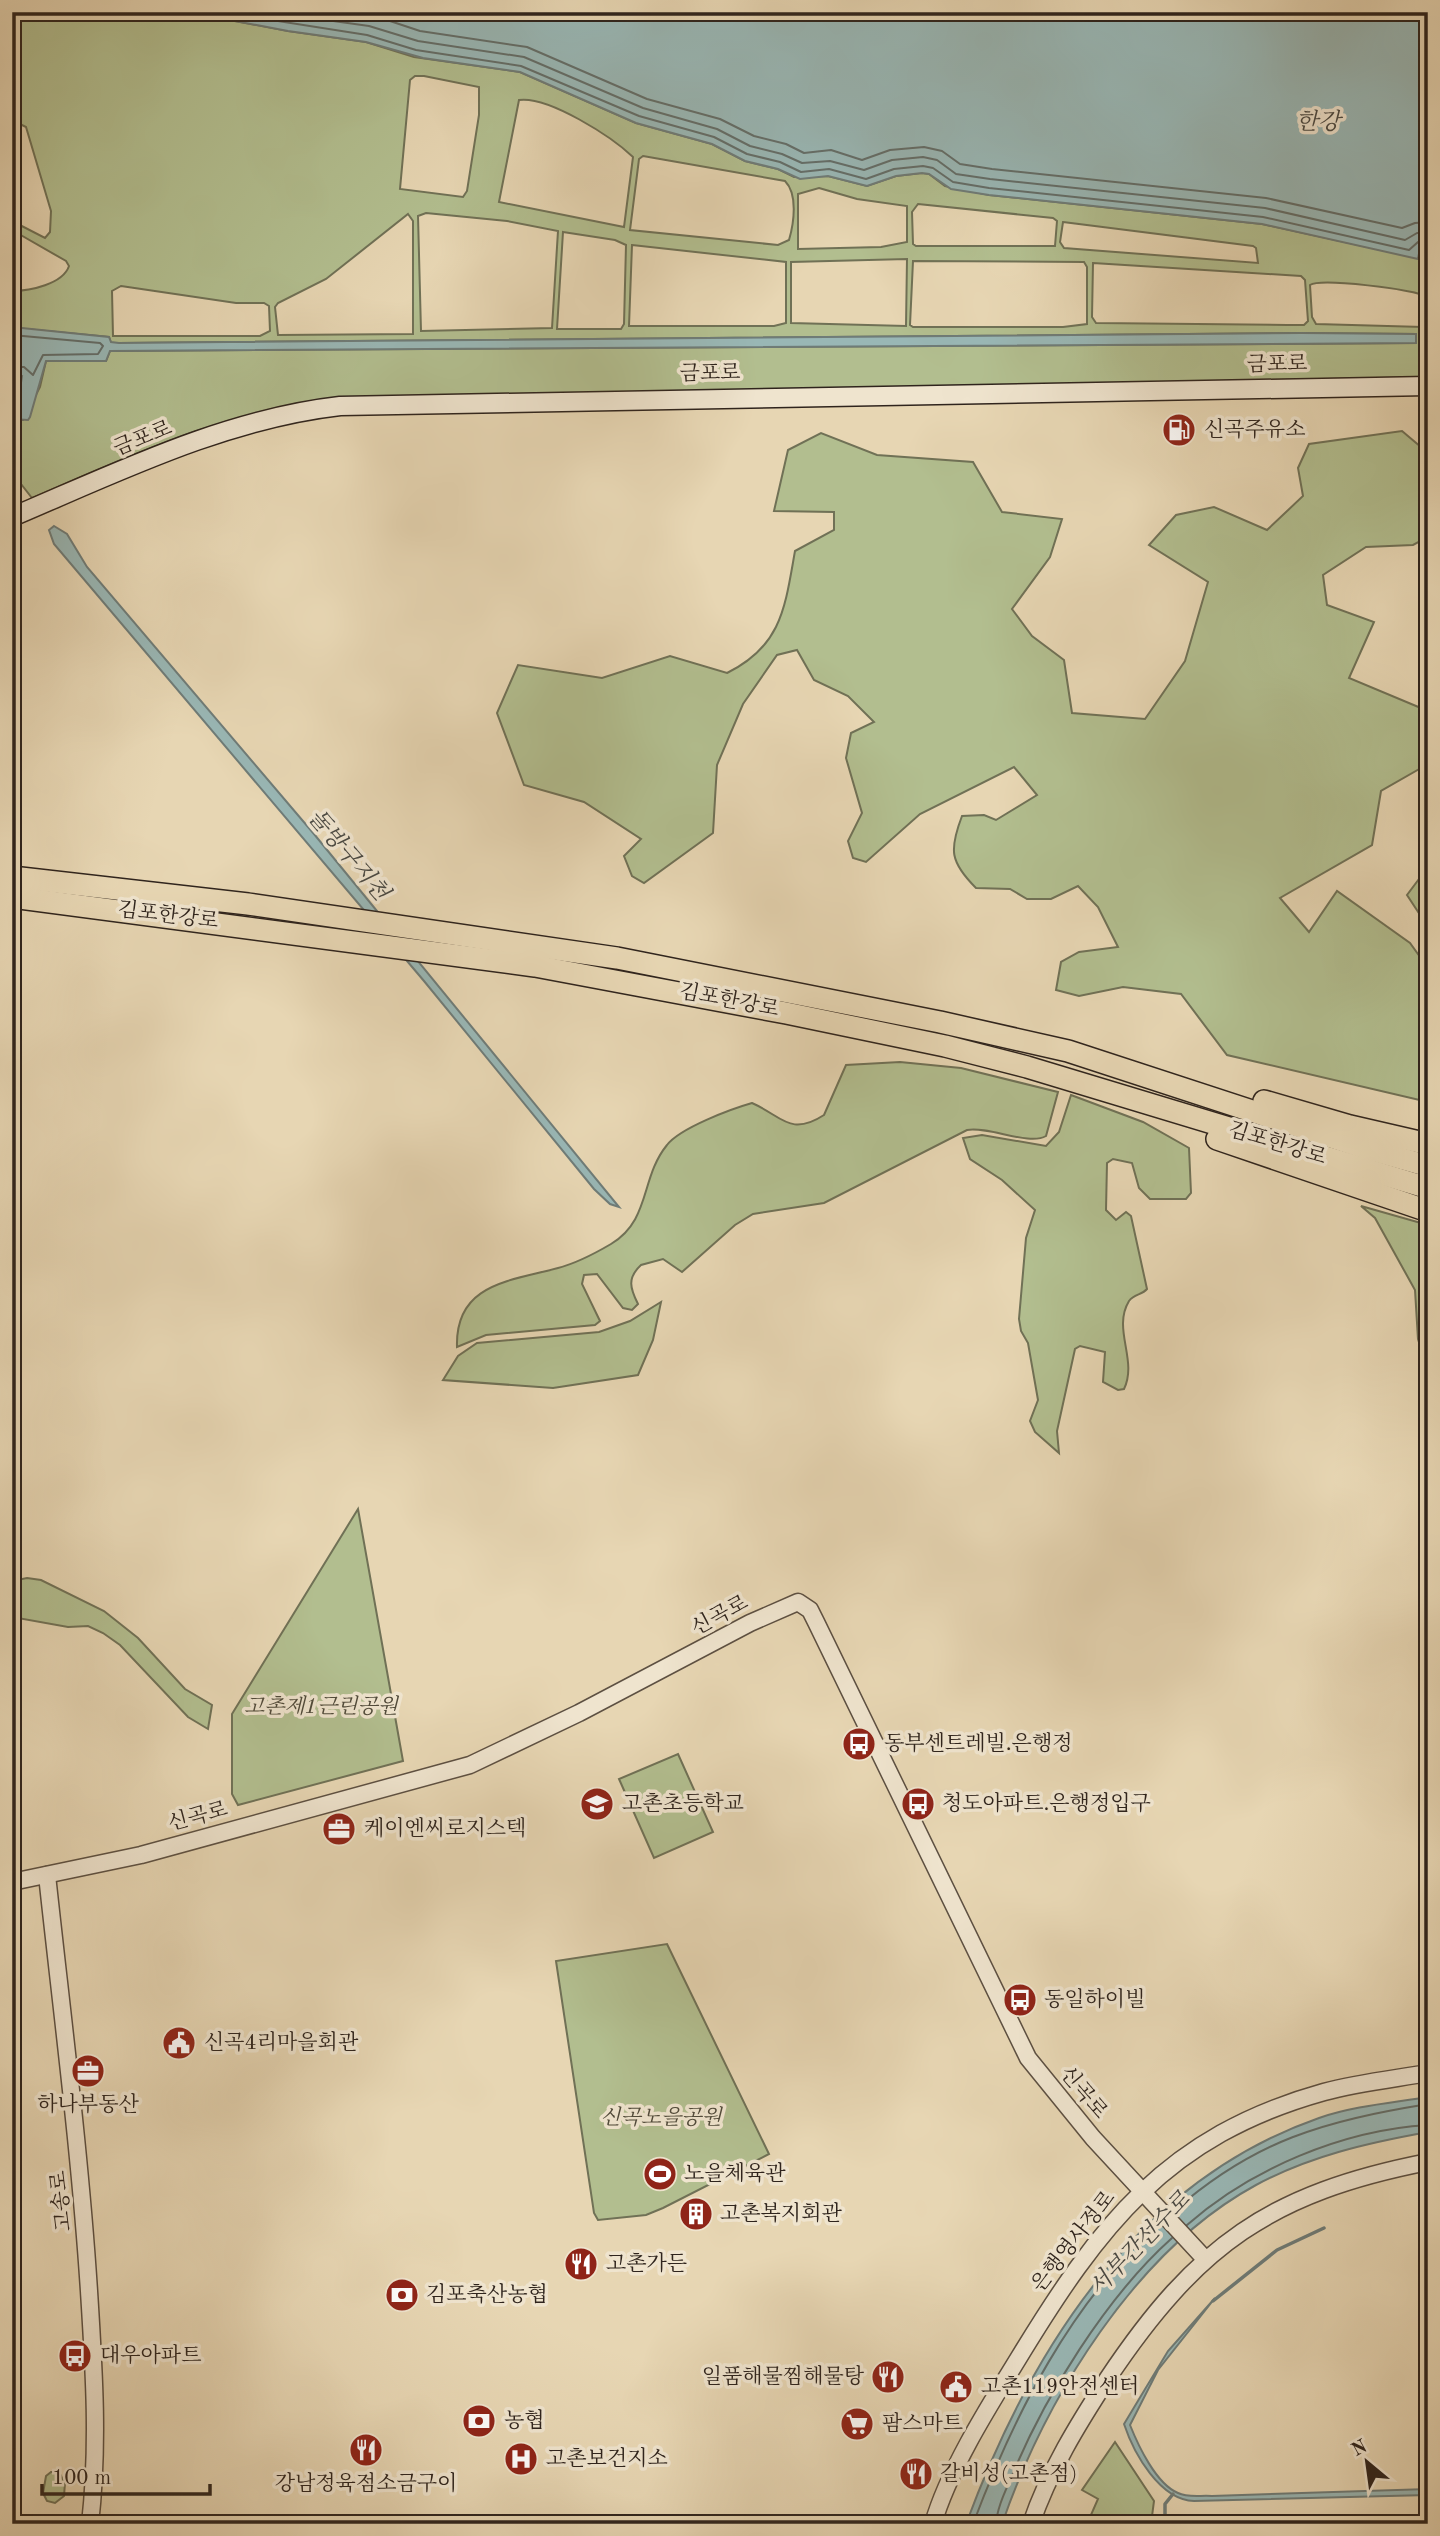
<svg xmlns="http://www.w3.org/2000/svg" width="1440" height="2536" viewBox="0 0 1440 2536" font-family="'Old Standard TT','Noto Serif KR',serif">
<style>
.green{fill:#b2be8f;stroke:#707156;stroke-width:2;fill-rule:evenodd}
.water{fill:#99b7b5;stroke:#6f7c78;stroke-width:2}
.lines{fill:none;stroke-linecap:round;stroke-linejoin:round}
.shore{stroke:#646e69;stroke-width:2}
.stream{stroke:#6f7c78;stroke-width:3.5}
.tertiary-casing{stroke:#5d5042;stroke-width:19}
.secondary-casing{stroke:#2f241d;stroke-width:21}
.trunk-casing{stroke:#2f241d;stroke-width:24}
.tertiary{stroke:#efe4ce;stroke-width:16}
.secondary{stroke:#efe4ce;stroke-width:18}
.trunk{stroke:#e7d6b3;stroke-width:21}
.labels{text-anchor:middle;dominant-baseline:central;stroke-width:7;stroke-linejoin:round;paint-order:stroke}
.street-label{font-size:21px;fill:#2f241d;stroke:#efe4ce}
.poi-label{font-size:21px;fill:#2f241d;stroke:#efe4ce;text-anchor:start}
.park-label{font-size:21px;font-style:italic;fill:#504a3a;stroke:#efe4ce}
.water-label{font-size:23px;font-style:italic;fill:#4a4943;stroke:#efe4ce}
</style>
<rect width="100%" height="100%" fill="#e7d6b3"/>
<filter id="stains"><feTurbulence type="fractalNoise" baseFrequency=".00286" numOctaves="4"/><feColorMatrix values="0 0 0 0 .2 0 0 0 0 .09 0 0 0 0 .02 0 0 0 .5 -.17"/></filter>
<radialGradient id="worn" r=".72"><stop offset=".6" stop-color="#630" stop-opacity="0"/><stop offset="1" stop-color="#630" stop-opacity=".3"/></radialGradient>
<g class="green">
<path d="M 12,12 L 187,12 L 288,31 L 366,42 L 414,57 L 520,72 L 636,123 L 712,144 L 745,161 L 778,169 L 794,177 L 828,176 L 867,186 L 896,176 L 922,173 L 929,174 L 945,186 L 989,195 L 1262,224 L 1418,258 L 1420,248 L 1428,249 L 1428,297 C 1414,289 1321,278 1310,285 L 1312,317 L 1316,324 L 1423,327 L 1428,304 L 1428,377 L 338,398 C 225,411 135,454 32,498 L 14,475 L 12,419 L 23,420 L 40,387 L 46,361 L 106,361 L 110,351 L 1416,343 L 1416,334 L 1301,333 L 119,343 L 111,343 L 109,337 L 15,328 L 12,291 C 30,291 63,284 69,266 L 66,261 L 12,230 L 12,221 L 45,238 L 50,232 L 51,211 L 26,127 L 12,120 ZM 424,76 L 479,87 L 479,115 L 467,191 L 463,197 L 400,189 L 410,80 L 415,76 ZM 519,100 C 549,96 612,137 633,157 L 624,227 L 499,202 ZM 643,156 L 785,181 C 798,194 794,223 789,240 L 778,245 L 630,230 L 639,159 ZM 819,188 L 857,199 L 907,206 L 907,242 L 881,247 L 798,249 L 798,194 ZM 918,204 L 1053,218 L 1057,221 L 1055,246 L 916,246 L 913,244 L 912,212 ZM 426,213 L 507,221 L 558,231 L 552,328 L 421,331 L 418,216 ZM 408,214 L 413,221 L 413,334 L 278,335 L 275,307 L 278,303 L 326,279 ZM 1063,222 L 1253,246 L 1256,248 L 1258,263 L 1064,248 L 1060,242 ZM 563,232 L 615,240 L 626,245 L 624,324 L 621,329 L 557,329 ZM 632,245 L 786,262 L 786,323 L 774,326 L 629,326 ZM 907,259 L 906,326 L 791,323 L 791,262 ZM 913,261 L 1084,262 L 1087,267 L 1087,324 L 1063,327 L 913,327 L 910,325 ZM 1093,263 L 1301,276 L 1305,280 L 1308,321 L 1304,325 L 1287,325 L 1096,323 L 1092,317 ZM 121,286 L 236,303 L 264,303 L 269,306 L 270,331 L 260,336 L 113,336 L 112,291 Z"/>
<path d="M 1402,431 L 1428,453 L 1428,537 L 1413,545 L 1366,547 L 1323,575 L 1327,605 L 1374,622 L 1349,678 L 1428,711 L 1428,764 L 1381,791 L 1372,845 L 1280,898 L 1309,932 L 1337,891 L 1410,943 L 1428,968 L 1428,1102 L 1227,1055 L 1181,994 L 1123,987 L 1079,996 L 1056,990 L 1061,962 L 1079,952 L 1118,947 L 1098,907 L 1078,886 L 1051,899 L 1027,899 L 1010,889 L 976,888 C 950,862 949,850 962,816 L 984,815 L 996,820 L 1037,795 L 1014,767 L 920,814 L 866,862 L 853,858 L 848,841 L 862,813 L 846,758 L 851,733 L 874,722 L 848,696 L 814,680 L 797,650 L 777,655 L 743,704 L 717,765 L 713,833 L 644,883 L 632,876 L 624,856 L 641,839 L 584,802 L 524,785 L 497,713 L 518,665 L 602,678 L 670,656 L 727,673 C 782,646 785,607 795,551 L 834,530 L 834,512 L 774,511 L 788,450 L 821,433 L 877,455 L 973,462 L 1002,512 L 1062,519 L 1050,557 L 1012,609 L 1032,636 L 1064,660 L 1072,713 L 1145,719 L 1185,661 L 1208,582 L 1149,545 L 1176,515 L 1214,507 L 1267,530 L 1303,496 L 1298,468 L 1309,444 Z"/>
<polygon points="1428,867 1428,927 1407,895"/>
<path d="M 900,1062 L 961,1068 L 1058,1092 L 1046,1136 C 1029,1146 989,1126 967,1130 L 824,1203 L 753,1214 L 735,1225 L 682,1272 L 663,1259 L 641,1265 C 627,1278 630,1288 638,1304 L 632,1310 L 623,1308 L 597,1274 L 584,1275 L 582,1284 L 600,1321 L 595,1325 L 486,1335 L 457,1347 C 455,1283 511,1281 558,1268 C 577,1263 594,1254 611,1244 C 651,1220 640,1178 667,1145 C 680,1128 731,1109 752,1103 C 782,1116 790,1137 824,1115 L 846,1065 Z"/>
<path d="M 1071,1095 L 1143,1122 L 1189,1148 L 1191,1193 L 1186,1199 L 1150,1199 L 1139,1188 L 1132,1163 L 1113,1159 L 1107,1163 L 1106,1210 L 1116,1220 L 1126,1212 L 1131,1216 L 1147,1289 C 1142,1295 1134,1294 1129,1301 C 1112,1329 1138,1360 1124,1389 L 1118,1390 L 1103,1382 L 1105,1352 L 1080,1346 L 1075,1349 L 1057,1431 L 1059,1453 L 1035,1432 L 1030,1421 L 1038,1400 L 1028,1343 L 1021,1331 L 1019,1319 L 1026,1238 L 1035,1210 L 1002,1180 L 970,1159 L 963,1138 L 982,1135 L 1046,1146 L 1059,1132 Z"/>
<polygon points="1361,1206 1428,1225 1428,1371 1418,1339 1415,1290 1375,1218"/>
<polygon points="661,1302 653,1340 638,1375 553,1388 443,1380 458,1356 477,1343 599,1332 630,1321"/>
<polygon points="358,1509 403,1761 238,1805 232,1794 232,1714"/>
<polygon points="27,1578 41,1580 104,1611 138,1638 185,1689 212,1705 208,1729 188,1717 120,1645 103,1633 88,1626 68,1627 12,1617 12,1581"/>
<polygon points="678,1754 713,1832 654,1858 619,1779"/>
<polygon points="667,1944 769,2154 663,2208 646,2215 598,2220 594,2213 556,1961"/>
<polygon points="1115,2442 1154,2501 1151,2524 1087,2524 1098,2499 1082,2490"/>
<polygon points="51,2472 59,2472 65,2483 64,2496 55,2503 47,2501 43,2493 46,2476"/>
</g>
<g class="water">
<polygon points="187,12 1428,12 1428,249 1420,248 1418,259 1262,224 989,195 951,189 929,174 922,173 896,176 867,186 828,176 800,179 778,169 745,161 712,144 636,123 520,72 423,58 366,42 288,31"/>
<polygon points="12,327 109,337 111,342 119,343 1301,333 1416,334 1416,343 110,351 106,361 46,361 30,417 28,420 12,419 12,403 18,402 22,376 12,374"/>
<polygon points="54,526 67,534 87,567 314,834 619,1207 610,1204 594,1189 424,981 54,544 49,530"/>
<path d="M 1428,2097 L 1428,2132 C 1367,2143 1310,2156 1256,2185 C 1136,2250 1045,2399 1002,2524 L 966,2524 C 1030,2351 1136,2182 1319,2118 C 1354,2106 1391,2103 1428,2097 Z"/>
<path d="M 1215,2298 L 1158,2370 L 1130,2425 C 1138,2445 1156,2484 1178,2493 C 1188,2498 1201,2495 1212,2496 L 1428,2489 L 1428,2495 L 1194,2501 C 1160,2500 1134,2454 1124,2424 L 1168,2351 Z"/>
</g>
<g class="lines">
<g class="shore">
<polyline points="221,12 367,35 416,50 521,66 639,116 714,137 747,154 780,162 801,172 829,169 866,179 894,169 923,166 933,168 953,182 989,188 1263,217 1409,250 1418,242 1428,242"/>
<polyline points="269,12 369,26 418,41 524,57 643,108 717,129 750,146 782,154 802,163 830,161 864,170 892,160 923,157 937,160 956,174 990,179 1265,208 1405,240 1417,233 1428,233"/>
<polyline points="345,12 384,19 420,31 527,47 647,99 720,119 754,136 786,144 804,153 831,150 862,160 890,150 924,147 942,151 960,164 992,169 1266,198 1402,228 1415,223 1428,222"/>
<polyline points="12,335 100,343 103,346 98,354 43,355 33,375 24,367 12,367"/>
<path d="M 1174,2211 C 1255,2140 1324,2121 1428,2104"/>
<path d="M 1187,2225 C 1250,2169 1343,2130 1428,2125"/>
<path d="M 973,2524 C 1014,2415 1071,2302 1159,2224"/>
<path d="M 996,2524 C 997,2508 1005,2492 1011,2478 C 1044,2397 1107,2296 1172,2238"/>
</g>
<g class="stream">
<polyline points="1213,2301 1277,2250 1324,2228"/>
<polyline points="1165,2524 1165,2504 1173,2494"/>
</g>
<defs>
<g id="tertiary">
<path d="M 47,1875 C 62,2014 80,2152 89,2291 C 94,2370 99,2445 90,2524"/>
<polyline points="12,1882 141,1855 470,1765 579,1713 750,1623 798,1602 810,1610 816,1622 1028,2058 1093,2138 1205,2259"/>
<path d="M 933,2524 C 948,2471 989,2406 1018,2359 C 1099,2226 1166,2136 1324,2092 C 1357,2083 1393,2079 1428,2073"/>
<path d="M 1031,2524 C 1049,2471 1078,2424 1108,2378 C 1197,2245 1270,2193 1428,2162"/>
</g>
<path id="secondary" d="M 12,517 C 118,472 225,419 340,406 L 1428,386"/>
<g id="trunk">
<polyline points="12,877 248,904 617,958 940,1022 1068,1051 1368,1149 1428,1166"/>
<polyline points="12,897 535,966 786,1013 945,1046 1027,1067 1428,1188"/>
<polyline points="1264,1101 1350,1126 1428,1144"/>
<polyline points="1217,1139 1428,1211"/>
</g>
</defs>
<use href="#tertiary" class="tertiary-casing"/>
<use href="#secondary" class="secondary-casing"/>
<use href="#trunk" class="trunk-casing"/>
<use href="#tertiary" class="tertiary"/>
<use href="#secondary" class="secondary"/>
<use href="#trunk" class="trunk"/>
</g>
<defs>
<symbol id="fuel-disc" viewBox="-11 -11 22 22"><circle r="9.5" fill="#8f2418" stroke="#efe4ce"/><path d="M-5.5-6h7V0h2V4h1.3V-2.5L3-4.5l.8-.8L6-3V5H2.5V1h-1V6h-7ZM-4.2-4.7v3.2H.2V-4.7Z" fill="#fff"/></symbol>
<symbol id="bus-disc" viewBox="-11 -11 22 22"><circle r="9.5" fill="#8f2418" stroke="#efe4ce"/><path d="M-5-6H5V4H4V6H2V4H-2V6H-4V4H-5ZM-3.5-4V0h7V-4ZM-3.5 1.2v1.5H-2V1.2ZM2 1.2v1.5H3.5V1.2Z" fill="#fff"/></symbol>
<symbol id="school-disc" viewBox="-11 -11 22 22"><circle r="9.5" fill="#8f2418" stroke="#efe4ce"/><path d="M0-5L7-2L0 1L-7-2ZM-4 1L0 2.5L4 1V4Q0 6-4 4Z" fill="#fff"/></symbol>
<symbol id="office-disc" viewBox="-11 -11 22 22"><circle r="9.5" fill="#8f2418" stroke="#efe4ce"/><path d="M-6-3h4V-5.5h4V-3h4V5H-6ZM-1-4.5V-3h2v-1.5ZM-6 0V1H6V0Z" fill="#fff"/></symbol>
<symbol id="civic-disc" viewBox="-11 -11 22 22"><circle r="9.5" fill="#8f2418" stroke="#efe4ce"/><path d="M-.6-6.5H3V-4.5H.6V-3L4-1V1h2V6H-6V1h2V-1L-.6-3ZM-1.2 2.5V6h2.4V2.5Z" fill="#fff"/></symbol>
<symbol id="stadium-disc" viewBox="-11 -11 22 22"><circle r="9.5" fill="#8f2418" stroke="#efe4ce"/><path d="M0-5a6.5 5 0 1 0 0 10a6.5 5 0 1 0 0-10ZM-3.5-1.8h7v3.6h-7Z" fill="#fff"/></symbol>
<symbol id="building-disc" viewBox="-11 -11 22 22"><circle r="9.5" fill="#8f2418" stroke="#efe4ce"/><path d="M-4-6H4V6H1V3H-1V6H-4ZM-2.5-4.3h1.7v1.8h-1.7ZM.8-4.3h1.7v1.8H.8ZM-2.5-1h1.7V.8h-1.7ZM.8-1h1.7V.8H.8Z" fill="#fff"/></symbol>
<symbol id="restaurant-disc" viewBox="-11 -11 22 22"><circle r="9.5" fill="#8f2418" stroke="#efe4ce"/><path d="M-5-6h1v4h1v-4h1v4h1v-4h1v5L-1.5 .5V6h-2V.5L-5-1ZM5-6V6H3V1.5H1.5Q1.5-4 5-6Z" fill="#fff"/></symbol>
<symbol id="bank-disc" viewBox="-11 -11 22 22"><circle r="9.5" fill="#8f2418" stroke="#efe4ce"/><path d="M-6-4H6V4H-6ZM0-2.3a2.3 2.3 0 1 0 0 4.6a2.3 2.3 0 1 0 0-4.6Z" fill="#fff"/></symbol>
<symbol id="supermarket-disc" viewBox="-11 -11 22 22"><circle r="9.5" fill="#8f2418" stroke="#efe4ce"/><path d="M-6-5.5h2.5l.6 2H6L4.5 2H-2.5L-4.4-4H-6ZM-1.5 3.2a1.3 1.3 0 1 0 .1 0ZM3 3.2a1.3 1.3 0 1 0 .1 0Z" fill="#fff"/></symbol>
<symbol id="hospital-disc" viewBox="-11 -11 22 22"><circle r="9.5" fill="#8f2418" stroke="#efe4ce"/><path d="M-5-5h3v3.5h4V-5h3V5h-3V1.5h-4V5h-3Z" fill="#fff"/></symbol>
</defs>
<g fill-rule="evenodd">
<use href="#fuel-disc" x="1160" y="411" width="38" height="38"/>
<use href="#bus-disc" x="840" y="1725" width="38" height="38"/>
<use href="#school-disc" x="578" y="1785" width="38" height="38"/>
<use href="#bus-disc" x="899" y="1785" width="38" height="38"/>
<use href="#office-disc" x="320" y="1810" width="38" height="38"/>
<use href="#bus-disc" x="1001" y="1981" width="38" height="38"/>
<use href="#civic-disc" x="160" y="2024" width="38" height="38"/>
<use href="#office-disc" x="69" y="2052" width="38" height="38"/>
<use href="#stadium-disc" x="641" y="2155" width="38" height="38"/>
<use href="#building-disc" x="677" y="2195" width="38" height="38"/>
<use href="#restaurant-disc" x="562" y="2245" width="38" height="38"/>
<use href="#bank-disc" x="383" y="2276" width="38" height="38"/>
<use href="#bus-disc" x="56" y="2337" width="38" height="38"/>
<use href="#restaurant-disc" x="869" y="2358" width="38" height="38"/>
<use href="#civic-disc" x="937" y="2368" width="38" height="38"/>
<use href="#bank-disc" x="460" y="2402" width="38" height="38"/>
<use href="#supermarket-disc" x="838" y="2405" width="38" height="38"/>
<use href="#restaurant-disc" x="347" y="2431" width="38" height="38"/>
<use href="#hospital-disc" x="502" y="2440" width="38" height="38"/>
<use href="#restaurant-disc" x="897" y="2455" width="38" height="38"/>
</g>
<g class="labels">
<g class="street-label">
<text transform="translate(1277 365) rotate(-1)">금포로</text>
<text transform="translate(710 374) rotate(-1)">금포로</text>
<text transform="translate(143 439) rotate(-22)">금포로</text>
<text transform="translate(168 916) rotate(7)">김포한강로</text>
<text transform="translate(729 1001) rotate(11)">김포한강로</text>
<text transform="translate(1277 1144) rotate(17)">김포한강로</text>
<text transform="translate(720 1616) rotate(-28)">신곡로</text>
<text transform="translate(198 1817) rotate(-15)">신곡로</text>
<text transform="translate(1083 2093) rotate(50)">신곡로</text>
<text transform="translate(62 2201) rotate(-96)">고송로</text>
<text transform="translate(1074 2242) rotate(-52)">은행영사정로</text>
</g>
<g class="poi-label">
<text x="1204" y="430">신곡주유소</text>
<text x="884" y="1744">동부센트레빌.은행정</text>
<text x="622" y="1804">고촌초등학교</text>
<text x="942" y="1804">청도아파트.은행정입구</text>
<text x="364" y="1829">케이엔씨로지스텍</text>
<text x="1044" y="2000">동일하이빌</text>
<text x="204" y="2043">신곡4리마을회관</text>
<text x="88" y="2105" text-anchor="middle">하나부동산</text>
<text x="684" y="2174">노을체육관</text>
<text x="720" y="2214">고촌복지회관</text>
<text x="606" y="2264">고촌가든</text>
<text x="426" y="2295">김포축산농협</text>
<text x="100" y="2356">대우아파트</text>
<text x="864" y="2377" text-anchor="end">일품해물찜해물탕</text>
<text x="981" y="2387">고촌119안전센터</text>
<text x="504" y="2421">농협</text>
<text x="882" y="2424">팜스마트</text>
<text x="546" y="2459">고촌보건지소</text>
<text x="940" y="2474">갈비성(고촌점)</text>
<text x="366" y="2484" text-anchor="middle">강남정육점소금구이</text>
</g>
<g class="park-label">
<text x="321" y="1707">고촌제1근린공원</text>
<text x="661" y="2118">신곡노을공원</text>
</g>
<g class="water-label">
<text x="1318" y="122">한강</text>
<text transform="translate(348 855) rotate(50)">돌방구지천</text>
<text transform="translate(1140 2244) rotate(-46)">서부간선수로</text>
</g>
</g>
<rect width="1440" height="2536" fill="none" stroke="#e7d6b3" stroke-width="42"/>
<rect x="14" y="14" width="1412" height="2508" fill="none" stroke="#2f241d" stroke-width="3.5"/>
<rect x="21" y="21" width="1398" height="2494" fill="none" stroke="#2f241d" stroke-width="2"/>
<g transform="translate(1367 2462) rotate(331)" stroke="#efe4ce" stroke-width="5" paint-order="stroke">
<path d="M0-5L12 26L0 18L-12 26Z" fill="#2f241d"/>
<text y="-10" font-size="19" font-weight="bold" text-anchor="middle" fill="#2f241d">N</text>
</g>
<path d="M42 2484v10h168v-10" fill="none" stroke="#2f241d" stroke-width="3.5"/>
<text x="52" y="2484" font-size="21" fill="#2f241d" stroke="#efe4ce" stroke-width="5" paint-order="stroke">100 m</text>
<rect width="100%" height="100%" filter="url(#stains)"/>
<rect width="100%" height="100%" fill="url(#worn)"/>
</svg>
